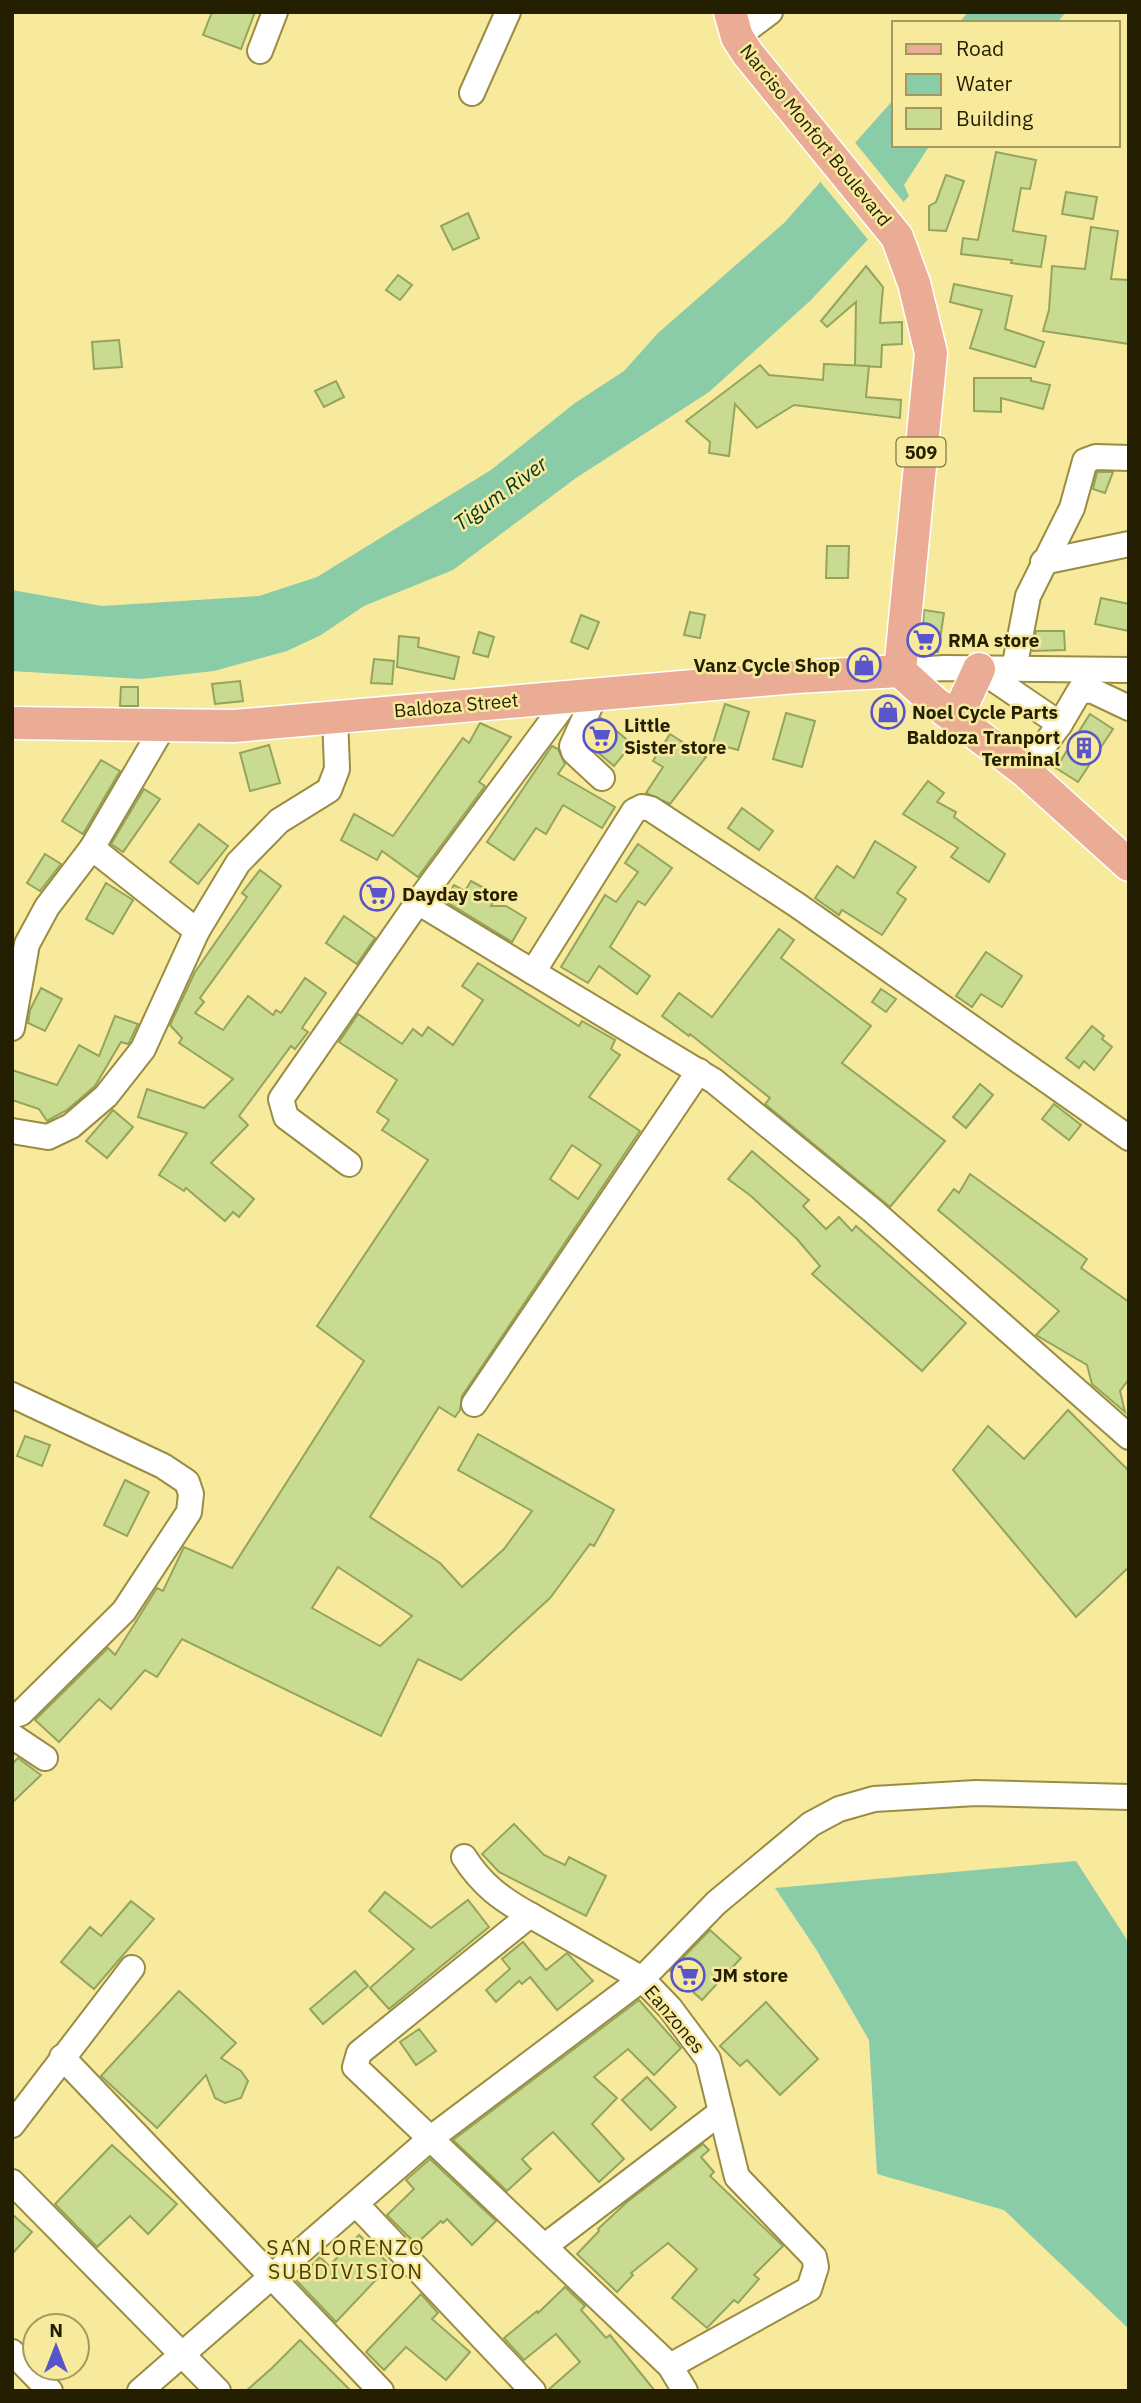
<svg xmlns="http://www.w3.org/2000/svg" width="1141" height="2403" viewBox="0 0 1141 2403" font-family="'IBM Plex Sans',sans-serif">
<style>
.water{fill:#8acca8}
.pier{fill:#f7ea9d}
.building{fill:#c9db91;stroke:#94a45d;stroke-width:2;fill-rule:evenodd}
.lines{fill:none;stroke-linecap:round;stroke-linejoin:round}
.minor-casing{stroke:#9a8d42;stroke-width:28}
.major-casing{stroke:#fff;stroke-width:35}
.minor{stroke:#fff;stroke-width:24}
.major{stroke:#ebac95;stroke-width:32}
.labels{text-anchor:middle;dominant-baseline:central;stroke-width:5;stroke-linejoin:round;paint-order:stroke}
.shield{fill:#f7ea9d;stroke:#645c30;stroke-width:2}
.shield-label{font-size:18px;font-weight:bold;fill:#251f01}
.street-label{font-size:19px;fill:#251f01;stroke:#f7ea9d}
.poi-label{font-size:19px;font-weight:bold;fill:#251f01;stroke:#f7ea9d;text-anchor:start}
.water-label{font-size:21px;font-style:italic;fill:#003720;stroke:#f7ea9d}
.neighbourhood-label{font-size:21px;letter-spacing:2px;fill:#493f00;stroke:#f7ea9d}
</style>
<rect width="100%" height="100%" fill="#f7ea9d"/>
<g class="water">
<polygon points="968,12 1066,12 1057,23 959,23"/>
<polygon points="894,99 894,145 930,145 904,185 909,196 810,301 709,392 576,478 453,570 364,606 321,635 287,651 214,671 141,679 12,671 12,590 102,606 259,596 317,577 491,470 575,403 624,371 658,333 784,223"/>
<polygon points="1076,1861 1129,1943 1129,2329 1004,2210 877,2174 869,2040 816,1949 775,1888"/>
</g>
<polygon class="pier" points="853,140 906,205 870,242 818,179"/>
<g class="building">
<polygon points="212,12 255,12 241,49 203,35"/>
<polygon points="996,152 1036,160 1030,189 1021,188 1013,231 1046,236 1041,267 1011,263 1012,260 961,254 963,238 978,240"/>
<polygon points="946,175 964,181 946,231 929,230 929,206 936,202"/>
<polygon points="1066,192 1097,197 1093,219 1062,214"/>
<polygon points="468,213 479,238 453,250 441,226"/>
<polygon points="1091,227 1118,231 1111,279 1129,280 1129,344 1043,331 1049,310 1052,266 1085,269"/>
<polygon points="866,266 883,287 880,323 902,322 902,344 882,345 881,367 855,366 856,302 827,327 821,321"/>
<polygon points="398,275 412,285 400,300 386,290"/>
<polygon points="954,284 1012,296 1005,329 1044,342 1035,367 970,348 982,310 950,302"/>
<polygon points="119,340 122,367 94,369 92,342"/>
<polygon points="824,364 869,366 866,397 901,400 900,418 794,405 757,428 735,404 729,456 709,453 710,442 686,421 760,365 769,375 823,380"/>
<polygon points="974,378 1031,378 1031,381 1050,385 1043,409 1001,398 1001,412 974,411"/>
<polygon points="336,381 344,397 324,407 315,391"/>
<polygon points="1097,472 1113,472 1105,493 1093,489"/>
<polygon points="827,546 849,546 848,578 826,578"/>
<polygon points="1101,598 1129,604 1129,631 1095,624"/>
<polygon points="924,610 944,613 938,652 921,650"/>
<polygon points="690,612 705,615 700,638 684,635"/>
<polygon points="581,615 599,622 588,649 571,642"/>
<polygon points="1036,631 1064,631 1065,650 1033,651"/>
<polygon points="479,632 494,637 488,657 473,653"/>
<polygon points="399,636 419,638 418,647 459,657 454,679 397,667"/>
<polygon points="374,659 394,661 392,684 371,683"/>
<polygon points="240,681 243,701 215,704 212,684"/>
<polygon points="121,687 138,687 138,706 120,706"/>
<polygon points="725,704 749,712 738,750 713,743"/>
<polygon points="786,713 815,721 802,767 773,759"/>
<polygon points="1090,714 1113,729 1078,782 1056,768"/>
<polygon points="601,718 632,744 614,766 589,745"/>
<polygon points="480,723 511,737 479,782 485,786 418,877 382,851 377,860 341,840 354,814 393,836 463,738 469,743"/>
<polygon points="670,734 706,757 670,804 646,793 663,767 653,761"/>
<polygon points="269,745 280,783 250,791 240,753"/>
<polygon points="552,746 558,749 565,764 558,774 615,807 602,828 563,805 546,834 536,828 514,860 487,842"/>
<polygon points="101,760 120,771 83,834 62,821"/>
<polygon points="928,781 944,793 937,802 956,812 954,817 1005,854 989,882 951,857 958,848 903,814"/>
<polygon points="144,789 160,799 123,852 111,844"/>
<polygon points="742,808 773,831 759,850 728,828"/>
<polygon points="199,824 228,846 198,884 170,862"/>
<polygon points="875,841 916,867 897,893 906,899 882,935 842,910 839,915 815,898 837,866 854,878"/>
<polygon points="638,844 672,868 645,905 638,901 610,947 650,976 637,994 599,966 588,983 561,967 605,895 616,902 638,872 625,863"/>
<polygon points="45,854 61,864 40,891 27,883"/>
<polygon points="260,870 281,886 200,998 204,1002 195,1013 223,1030 248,996 273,1015 276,1010 281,1013 305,978 326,993 302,1028 308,1032 295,1049 291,1046 239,1116 248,1125 211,1163 254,1199 239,1217 233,1212 225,1221 186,1188 184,1191 159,1175 187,1133 138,1117 147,1089 204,1108 233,1079 179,1043 182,1038 170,1025 195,972 247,897 242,893"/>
<polygon points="471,881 497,895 491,906 506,906 526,918 512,942 445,901 454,885 465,891"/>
<polygon points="106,883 133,900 113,934 86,919"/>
<polygon points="344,916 375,938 357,964 326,943"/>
<polygon points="779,929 794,940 781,958 871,1026 842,1063 945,1141 890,1207 765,1104 770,1098 690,1034 689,1036 662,1016 679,993 712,1017"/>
<polygon points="986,952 1022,976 1002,1007 981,994 972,1007 956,996"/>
<path d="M 478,963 L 579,1026 L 582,1021 L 615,1040 L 611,1049 L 620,1055 L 589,1097 L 640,1131 L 462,1396 L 460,1410 L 455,1417 L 439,1407 L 370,1517 L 440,1563 L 462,1587 L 504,1549 L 532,1511 L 458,1470 L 478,1434 L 614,1510 L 594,1546 L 590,1544 L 550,1598 L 461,1680 L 418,1659 L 381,1736 L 182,1639 L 157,1677 L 145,1670 L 111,1709 L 99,1699 L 59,1742 L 35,1720 L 108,1648 L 115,1655 L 157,1588 L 163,1591 L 184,1547 L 232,1568 L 364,1361 L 317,1326 L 428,1160 L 382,1130 L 389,1120 L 377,1112 L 397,1080 L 339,1042 L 358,1014 L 402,1044 L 413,1029 L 422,1036 L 428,1027 L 453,1045 L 483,1000 L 462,986 ZM 572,1145 L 601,1165 L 578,1199 L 550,1179 ZM 338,1567 L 412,1616 L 380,1646 L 312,1608 Z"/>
<polygon points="41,988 62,999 45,1031 28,1023 30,1010"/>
<polygon points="881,989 896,999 886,1012 872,1002"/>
<polygon points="115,1016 138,1024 130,1041 128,1044 121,1042 95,1086 67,1110 47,1121 39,1109 12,1100 12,1070 57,1085 79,1045 99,1056"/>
<polygon points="1092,1026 1104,1036 1102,1039 1112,1047 1094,1070 1084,1061 1079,1068 1066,1058"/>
<polygon points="980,1084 993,1095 966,1128 953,1117"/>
<polygon points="1054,1104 1081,1125 1069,1140 1042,1119"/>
<polygon points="113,1110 133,1127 107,1158 86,1141"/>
<polygon points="752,1151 809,1200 803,1206 826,1229 839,1217 852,1231 856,1226 966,1323 922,1371 812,1274 820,1266 797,1239 751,1196 728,1179"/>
<polygon points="970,1174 1087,1259 1081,1268 1129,1302 1129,1379 1120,1391 1125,1412 1092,1384 1087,1365 1036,1335 1059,1311 938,1210 954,1189 959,1193"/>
<polygon points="1068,1410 1129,1471 1129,1567 1076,1617 953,1470 988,1426 1024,1459"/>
<polygon points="25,1436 50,1445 42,1466 17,1456"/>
<polygon points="125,1480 149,1492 127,1536 104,1525"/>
<polygon points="18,1758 41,1775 12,1803 12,1764"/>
<polygon points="514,1824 544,1855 565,1865 569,1857 606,1876 586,1916 499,1872 482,1854"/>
<polygon points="385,1892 431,1928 468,1900 489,1927 389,2009 370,1988 414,1949 369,1911"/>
<polygon points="131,1901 154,1919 94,1989 61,1962 90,1927 101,1936"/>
<polygon points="710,1930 741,1958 702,2000 670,1971"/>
<polygon points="523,1942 546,1970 567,1953 593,1981 557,2010 530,1977 522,1984 519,1981 496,2002 486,1990 510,1969 502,1959"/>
<polygon points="355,1971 368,1986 323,2024 310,2009"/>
<polygon points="179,1991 236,2043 221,2058 241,2071 248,2081 241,2098 225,2103 215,2098 206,2075 157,2128 101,2076"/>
<polygon points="639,2000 681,2048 654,2075 628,2049 594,2077 617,2098 592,2124 624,2159 599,2182 553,2132 522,2159 531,2169 507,2191 453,2140"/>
<polygon points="766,2002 818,2059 780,2095 747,2060 740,2066 720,2046"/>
<polygon points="419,2029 436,2051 416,2065 400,2042"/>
<polygon points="647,2077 676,2107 651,2130 622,2100"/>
<polygon points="703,2144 709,2150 701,2157 714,2172 710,2176 783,2246 754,2275 759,2279 738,2303 734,2300 707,2328 672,2298 697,2269 668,2243 631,2273 633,2275 617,2292 577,2254 599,2231 598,2229 627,2202"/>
<polygon points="112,2145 177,2204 148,2234 130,2216 97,2247 55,2204"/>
<polygon points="430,2159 496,2221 472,2245 447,2219 443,2223 441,2221 416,2244 387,2215 414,2189 406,2180"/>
<polygon points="12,2214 32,2232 12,2254"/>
<polygon points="359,2235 390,2265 336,2322 297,2281 320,2257 329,2266"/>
<polygon points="565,2287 585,2306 581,2310 606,2338 610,2335 655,2391 547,2391 580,2362 556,2334 524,2360 504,2338 537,2311 538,2313"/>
<polygon points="421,2294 438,2313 432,2319 470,2352 446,2380 406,2347 384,2370 366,2352"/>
<polygon points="300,2340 351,2391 246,2391 272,2368"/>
</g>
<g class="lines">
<defs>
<g id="minor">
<polyline points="737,37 770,12"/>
<polyline points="260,51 275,12"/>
<polyline points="472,93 508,12"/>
<polyline points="1043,562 1129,544"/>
<polyline points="979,669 1060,724"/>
<polyline points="1014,669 1028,596 1072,508 1085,461 1096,457 1129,458"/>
<polyline points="900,671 944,668 1129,670"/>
<polyline points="596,693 572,746 574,752 602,778"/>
<polyline points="1025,771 1060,724 1080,690 1093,691 1129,708"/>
<polyline points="92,848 197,931"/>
<polyline points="418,902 533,972"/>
<polyline points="12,1028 27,944 47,907 92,848 163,727"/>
<polyline points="12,1131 48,1137 71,1126 106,1096 143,1049 197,931 238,863 279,821 329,790 337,769 335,715"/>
<polyline points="1129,1138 797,905 651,809 642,807 634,811 533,972 714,1081 873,1211 1129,1437"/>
<polyline points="349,1164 286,1117 281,1099 418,902 571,695"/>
<polyline points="12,1395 163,1466 187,1482 191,1494 189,1512 124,1611 21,1713 12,1716"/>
<polyline points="474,1404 699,1071"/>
<polyline points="12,1736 45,1758"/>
<path d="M 464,1857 C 482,1885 501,1899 530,1915"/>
<polyline points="62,2057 381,2391"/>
<polyline points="12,2125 132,1968"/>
<polyline points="12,2182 218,2391"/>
<polyline points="357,2205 533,2391"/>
<polyline points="545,2246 721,2112"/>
<polyline points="12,2352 50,2391"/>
<polyline points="670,2366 809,2289 816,2267 814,2257 737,2177 708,2059 670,2008 642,1979 530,1915 359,2053 355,2067 670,2366 685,2391"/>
<polyline points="140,2391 431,2138 642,1979 716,1903 811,1824 839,1809 874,1799 976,1793 1129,1797"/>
</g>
<g id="major">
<polyline points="730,12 737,37 748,54 897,237 914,283 931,353 900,671"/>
<polyline points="900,671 934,702 1025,771 1129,865"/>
<polyline points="956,719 979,669"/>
<polyline points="12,723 234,726 796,677 900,671"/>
</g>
</defs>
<use href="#minor" class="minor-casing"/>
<use href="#major" class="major-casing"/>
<use href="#minor" class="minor"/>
<use href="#major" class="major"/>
</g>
<defs>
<symbol id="supermarket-ring" viewBox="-11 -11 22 22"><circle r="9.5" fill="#f7ea9d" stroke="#5854cc" stroke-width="1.5"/><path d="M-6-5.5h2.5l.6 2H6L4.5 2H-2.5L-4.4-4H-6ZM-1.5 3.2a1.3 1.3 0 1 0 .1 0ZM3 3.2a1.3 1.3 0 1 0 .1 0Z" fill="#5854cc"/></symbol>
<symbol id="shop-ring" viewBox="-11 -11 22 22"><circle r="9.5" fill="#f7ea9d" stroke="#5854cc" stroke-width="1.5"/><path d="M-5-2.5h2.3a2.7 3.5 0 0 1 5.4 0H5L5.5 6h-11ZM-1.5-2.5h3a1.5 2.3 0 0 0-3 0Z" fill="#5854cc"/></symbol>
<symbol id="building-ring" viewBox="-11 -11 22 22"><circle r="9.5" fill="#f7ea9d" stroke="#5854cc" stroke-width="1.5"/><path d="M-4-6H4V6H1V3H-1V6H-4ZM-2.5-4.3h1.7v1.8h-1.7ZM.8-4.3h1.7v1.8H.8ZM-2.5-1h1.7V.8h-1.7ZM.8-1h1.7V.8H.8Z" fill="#5854cc"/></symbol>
</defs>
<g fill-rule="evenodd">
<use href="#supermarket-ring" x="905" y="621" width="38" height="38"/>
<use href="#shop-ring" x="845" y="646" width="38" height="38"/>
<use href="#shop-ring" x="869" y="693" width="38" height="38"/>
<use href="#supermarket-ring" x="581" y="717" width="38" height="38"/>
<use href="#building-ring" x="1065" y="729" width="38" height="38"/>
<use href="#supermarket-ring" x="358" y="875" width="38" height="38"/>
<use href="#supermarket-ring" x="669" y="1956" width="38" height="38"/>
</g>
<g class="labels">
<rect class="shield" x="896.5" y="437.5" width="49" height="29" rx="5"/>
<g class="shield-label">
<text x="921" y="452">509</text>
</g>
<g class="street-label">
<text transform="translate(816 135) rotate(51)">Narciso Monfort Boulevard</text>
<text transform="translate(456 705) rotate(-5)">Baldoza Street</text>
<text transform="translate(675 2019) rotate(50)">Eanzones</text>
</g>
<g class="poi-label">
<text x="948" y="640">RMA store</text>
<text x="840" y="665" text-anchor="end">Vanz Cycle Shop</text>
<text x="912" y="712">Noel Cycle Parts</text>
<text x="624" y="725">Little<tspan x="624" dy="22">Sister store</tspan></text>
<text x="1060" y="737" text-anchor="end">Baldoza Tranport<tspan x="1060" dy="22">Terminal</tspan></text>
<text x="402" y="894">Dayday store</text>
<text x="712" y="1975">JM store</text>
</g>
<g class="water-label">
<text transform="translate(500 493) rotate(-36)">Tigum River</text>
</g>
<g class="neighbourhood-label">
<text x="346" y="2247">SAN LORENZO<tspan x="346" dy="24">SUBDIVISION</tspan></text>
</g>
</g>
<rect width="1141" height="2403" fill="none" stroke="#251f01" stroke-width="28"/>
<rect x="892" y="21" width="228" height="126" fill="#f7ea9d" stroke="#a3995f" stroke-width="2"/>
<rect x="906" y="44" width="35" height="10" fill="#ebac95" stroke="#a3995f" stroke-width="2"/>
<text x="956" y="56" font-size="21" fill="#251f01">Road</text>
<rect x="906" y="74" width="35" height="21" fill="#8acca8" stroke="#a3995f" stroke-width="2"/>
<text x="956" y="91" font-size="21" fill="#251f01">Water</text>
<rect x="906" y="108" width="35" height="21" fill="#c9db91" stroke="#a3995f" stroke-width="2"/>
<text x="956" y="126" font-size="21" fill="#251f01">Building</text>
<g transform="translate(56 2347)"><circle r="33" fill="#f7ea9d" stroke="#a3995f" stroke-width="2"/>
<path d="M0-5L12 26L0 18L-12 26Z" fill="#5854cc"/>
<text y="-10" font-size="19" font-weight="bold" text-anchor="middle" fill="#251f01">N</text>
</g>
</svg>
